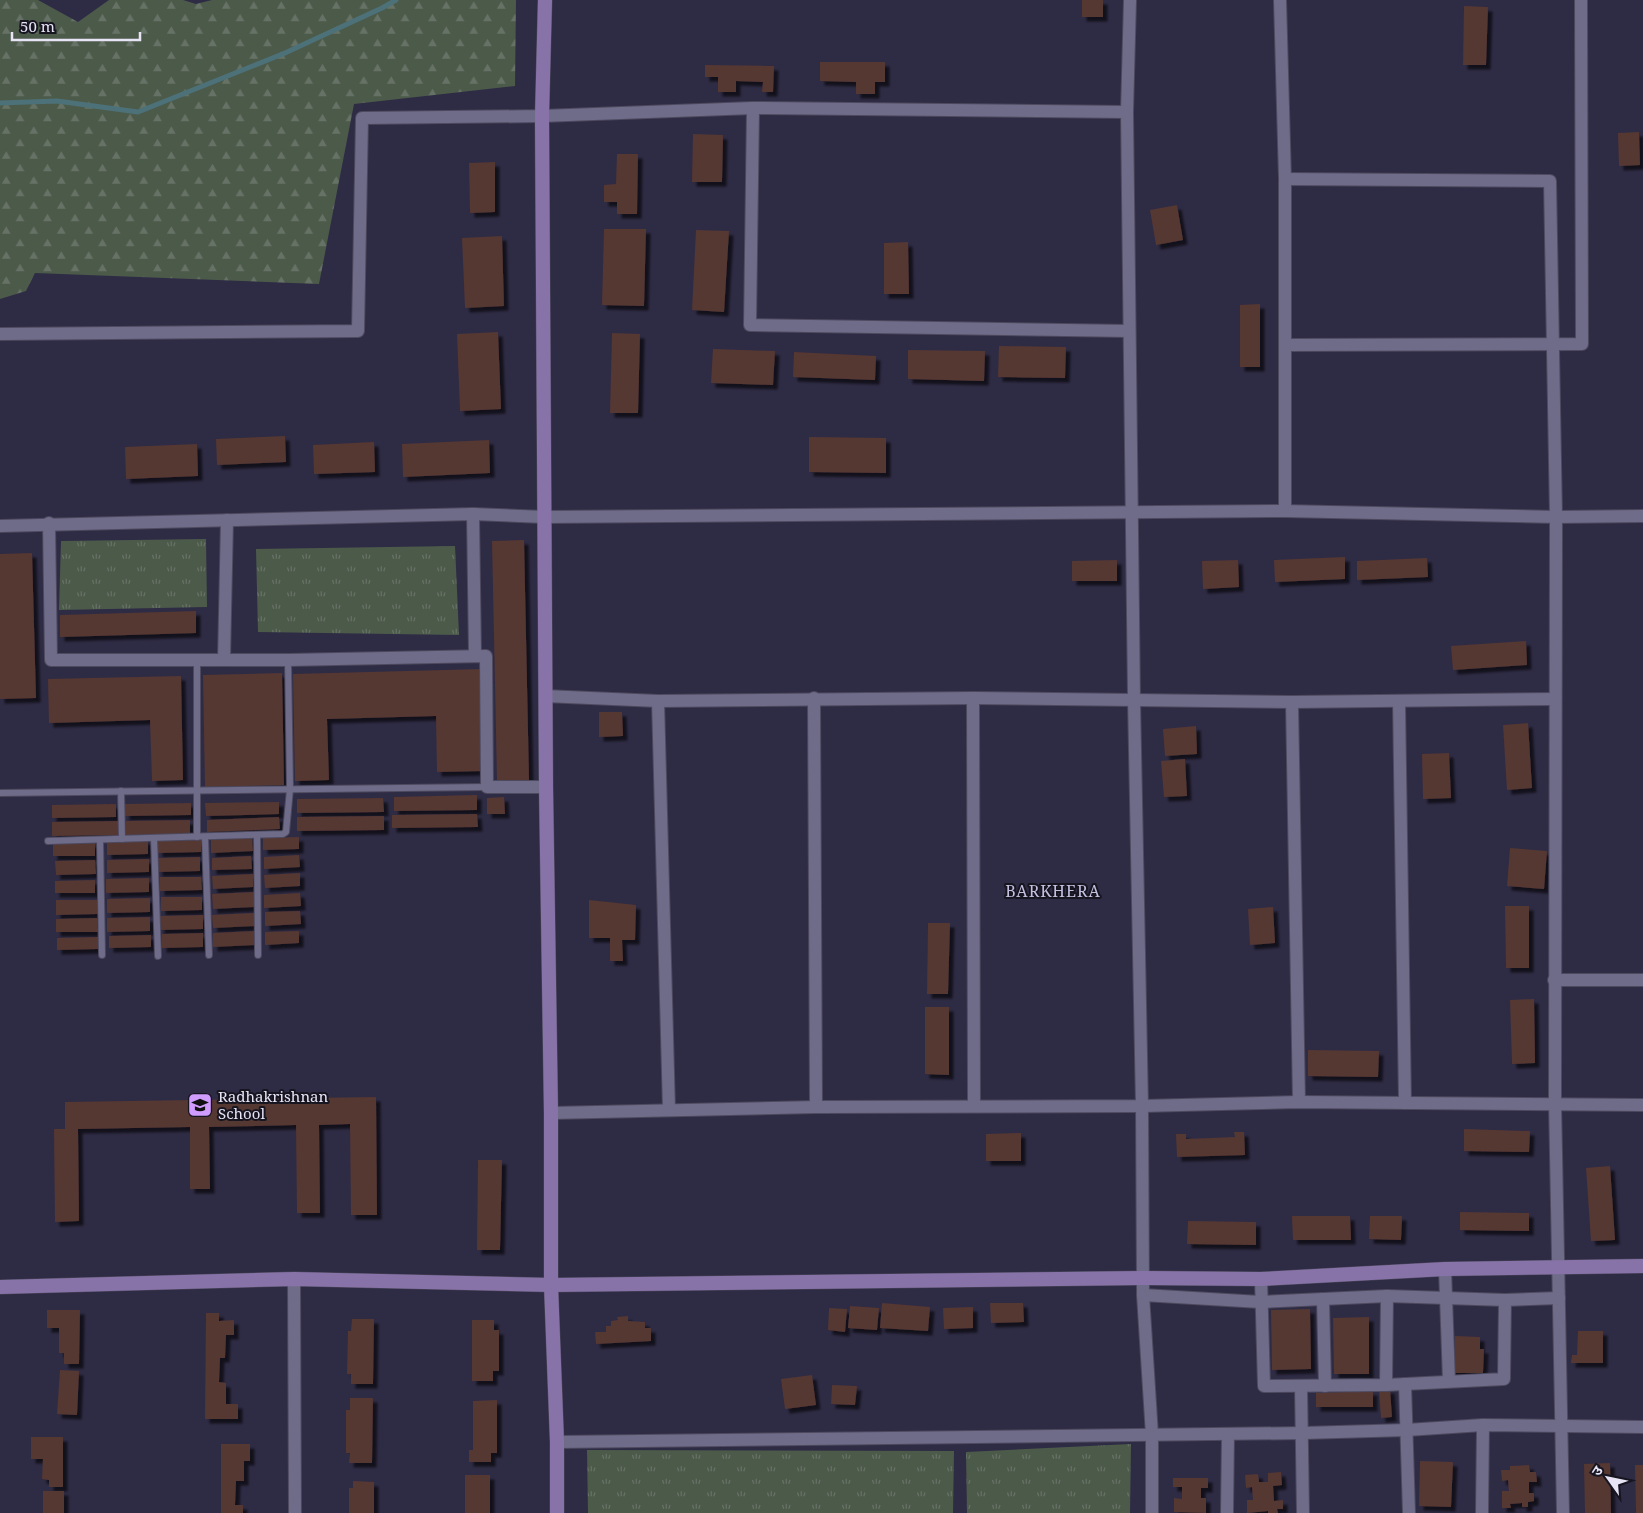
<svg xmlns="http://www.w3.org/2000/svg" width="1643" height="1513" viewBox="0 0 1643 1513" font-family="'Noto Serif','Noto Sans Devanagari',serif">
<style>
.forest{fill:url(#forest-firs)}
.park{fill:url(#park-tufts)}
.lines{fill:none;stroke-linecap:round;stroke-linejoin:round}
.stream{stroke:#4d7178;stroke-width:5}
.building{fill:#553733;filter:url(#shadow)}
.service-casing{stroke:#4d495f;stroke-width:8}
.minor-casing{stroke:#4d495f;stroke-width:14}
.secondary-casing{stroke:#4d495f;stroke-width:15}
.service{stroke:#6f6c89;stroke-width:6}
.minor{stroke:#6f6c89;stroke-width:12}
.secondary{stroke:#8873a8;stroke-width:14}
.labels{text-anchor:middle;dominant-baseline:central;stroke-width:4;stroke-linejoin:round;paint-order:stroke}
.poi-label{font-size:15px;fill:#e6e4f5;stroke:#161520;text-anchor:start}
.neighbourhood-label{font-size:16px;letter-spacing:1px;fill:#c3c0e0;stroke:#161520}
</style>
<defs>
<pattern id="forest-firs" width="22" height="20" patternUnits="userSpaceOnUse" patternTransform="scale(1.25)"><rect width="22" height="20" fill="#4c5a4a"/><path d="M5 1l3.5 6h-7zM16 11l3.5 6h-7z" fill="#667265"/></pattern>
<pattern id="park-tufts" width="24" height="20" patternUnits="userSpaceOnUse" patternTransform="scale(1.25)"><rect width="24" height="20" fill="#4c5a4a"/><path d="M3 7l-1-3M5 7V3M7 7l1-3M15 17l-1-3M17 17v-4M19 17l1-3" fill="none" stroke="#667265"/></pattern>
<filter id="shadow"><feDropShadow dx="4.5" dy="4.5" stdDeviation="1" flood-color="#0009"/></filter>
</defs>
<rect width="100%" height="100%" fill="#2e2b44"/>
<polygon class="forest" points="0,0 38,0 78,22 109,0 183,0 196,4 212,0 516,0 515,86 354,104 319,284 35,273 26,291 0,299"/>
<g class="park">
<polygon points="206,539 207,607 59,610 61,541"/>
<polygon points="455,546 459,635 258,632 256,549"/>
<polygon points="1131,1444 1130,1513 967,1513 966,1452"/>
<polygon points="587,1450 954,1451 953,1513 588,1513"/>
</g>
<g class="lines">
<polyline class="stream" points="0,103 57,101 138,112 285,53 382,8 396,0"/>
</g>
<g class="building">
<rect x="1082" y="0" width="21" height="17"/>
<polygon points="1464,6 1488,7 1486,65 1463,65"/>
<polygon points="820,62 885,62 885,82 875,82 875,94 856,94 856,82 820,81"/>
<polygon points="705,65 774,66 773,92 762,92 763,82 736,81 736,92 718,92 718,77 705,77"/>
<polygon points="1639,132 1640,165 1619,166 1618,133"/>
<polygon points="693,134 723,135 722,182 692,182"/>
<polygon points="617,154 638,154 637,214 617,214 617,202 604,202 604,185 616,184"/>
<polygon points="495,162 495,212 470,213 469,163"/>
<polygon points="1177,205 1183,240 1156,245 1150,210"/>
<polygon points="604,229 646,229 644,306 602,305"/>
<polygon points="696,230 729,231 724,312 692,310"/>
<polygon points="502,236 504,306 465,308 462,238"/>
<polygon points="908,242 909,294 884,294 884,243"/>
<polygon points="1260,304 1260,367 1240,367 1240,305"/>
<polygon points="498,332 501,409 460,411 457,334"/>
<polygon points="612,333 640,334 638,413 610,413"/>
<polygon points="999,346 1066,347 1065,378 998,377"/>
<polygon points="713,349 775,351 773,385 711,383"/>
<polygon points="908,350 985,351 984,381 908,379"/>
<polygon points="794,352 876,356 875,380 793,377"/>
<polygon points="285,436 286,462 217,465 216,439"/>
<polygon points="809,437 886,438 886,473 809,472"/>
<polygon points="489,440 490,473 403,477 402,444"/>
<polygon points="374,442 375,472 314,474 313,445"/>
<polygon points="197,444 198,476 126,479 125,447"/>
<polygon points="524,540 529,780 497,781 492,541"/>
<polygon points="32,553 36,698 0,699 0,554"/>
<polygon points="1345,557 1345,579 1275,582 1274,560"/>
<polygon points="1427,558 1428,577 1357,580 1357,561"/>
<polygon points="1117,560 1117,581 1072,581 1072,561"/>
<polygon points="1238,560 1239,587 1203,589 1202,561"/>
<polygon points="196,611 196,633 60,637 60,615"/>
<polygon points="1526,641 1527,665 1453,670 1451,646"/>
<polygon points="482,669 484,771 437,772 436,716 327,719 329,780 295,781 293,674"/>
<polygon points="282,673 284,785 205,787 203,675"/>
<polygon points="181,676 183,780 152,781 150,720 49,723 48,679"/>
<polygon points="599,712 622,712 623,736 599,737"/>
<polygon points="1528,723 1532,788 1507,790 1503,725"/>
<polygon points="1196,726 1197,754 1165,756 1163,729"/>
<polygon points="1449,753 1451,798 1423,799 1422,754"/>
<polygon points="1185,759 1187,796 1164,797 1161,761"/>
<polygon points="477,795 477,810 394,811 394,797"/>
<polygon points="504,797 505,814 487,814 487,798"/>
<polygon points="383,798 384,812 297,813 297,799"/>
<polygon points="279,802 279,814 206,816 205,803"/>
<polygon points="191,803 191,815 125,816 125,804"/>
<polygon points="116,804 116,817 52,818 52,805"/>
<polygon points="477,814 478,827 392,828 392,815"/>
<polygon points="384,816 384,830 297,831 297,817"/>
<polygon points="279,817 280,829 207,832 207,820"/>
<polygon points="190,820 190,834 126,835 126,821"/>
<polygon points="118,821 118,835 52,836 52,822"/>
<polygon points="299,837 299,849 263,850 263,838"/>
<polygon points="252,838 253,851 211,853 211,840"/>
<polygon points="201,839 201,852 158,853 158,840"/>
<polygon points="148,840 148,854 107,855 107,841"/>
<polygon points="95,843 95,856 53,856 53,844"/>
<polygon points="1510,848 1547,851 1544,889 1507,886"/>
<polygon points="299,855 300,867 264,869 264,857"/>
<polygon points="251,856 252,869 212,870 212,858"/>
<polygon points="200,857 200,871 158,872 158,858"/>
<polygon points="149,859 149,872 107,873 107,860"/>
<polygon points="95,860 96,874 56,875 55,861"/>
<polygon points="300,873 300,886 265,888 264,875"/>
<polygon points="253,874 253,887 213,889 212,876"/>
<polygon points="160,877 201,877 202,890 160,891"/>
<polygon points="149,878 149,892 106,893 106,879"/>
<polygon points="95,880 95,893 55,893 55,881"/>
<polygon points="254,892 254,907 213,909 212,894"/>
<polygon points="300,893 301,906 264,908 264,895"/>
<polygon points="161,897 202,897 202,910 161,911"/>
<polygon points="150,898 150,912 107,913 107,899"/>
<polygon points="56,900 98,900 98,914 56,915"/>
<polygon points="589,900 636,905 635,940 622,940 623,961 610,961 610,938 589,938"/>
<polygon points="1505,906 1529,906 1529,968 1506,968"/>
<polygon points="1273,907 1275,943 1250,945 1248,909"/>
<polygon points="300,911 301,924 265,926 265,912"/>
<polygon points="254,913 255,926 213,928 212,915"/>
<polygon points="203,915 203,929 160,930 160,916"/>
<polygon points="150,917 150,931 107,932 107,918"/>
<polygon points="97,918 98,932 56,932 56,919"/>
<polygon points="928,923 950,923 948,994 927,994"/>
<polygon points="255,931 255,945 213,947 213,933"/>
<polygon points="299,931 299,943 265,945 265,932"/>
<polygon points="203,933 203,947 162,948 162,934"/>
<polygon points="151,935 151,947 109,948 109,936"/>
<polygon points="98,937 98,949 57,950 57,938"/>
<polygon points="1534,999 1535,1063 1512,1064 1510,1000"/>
<polygon points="925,1007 949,1007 949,1075 925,1074"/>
<polygon points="1308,1050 1379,1051 1378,1077 1308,1076"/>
<polygon points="376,1097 377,1215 351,1215 350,1124 319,1125 320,1213 297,1213 296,1125 209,1127 210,1189 190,1189 190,1127 78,1129 79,1221 55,1222 54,1129 65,1129 65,1102"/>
<polygon points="1464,1129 1530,1131 1529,1152 1464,1151"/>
<polygon points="1234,1132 1244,1132 1245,1155 1177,1157 1176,1134 1186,1134 1186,1139 1235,1137"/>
<polygon points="1021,1133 1021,1161 986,1161 986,1134"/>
<polygon points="478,1160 502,1160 500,1250 477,1250"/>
<polygon points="1610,1166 1615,1240 1591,1241 1586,1168"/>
<polygon points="1460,1212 1529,1213 1529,1231 1460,1230"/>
<polygon points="1292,1216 1350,1216 1351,1240 1293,1240"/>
<polygon points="1370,1216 1402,1216 1401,1240 1369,1239"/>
<polygon points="1188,1221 1256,1222 1256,1245 1187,1244"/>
<polygon points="882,1303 930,1307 928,1331 880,1328"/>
<polygon points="990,1303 1023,1303 1024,1322 991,1323"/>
<polygon points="850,1306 879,1308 877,1330 848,1328"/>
<polygon points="973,1307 973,1328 944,1329 943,1308"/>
<polygon points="829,1308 847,1309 845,1332 828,1330"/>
<polygon points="1310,1309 1311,1369 1272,1370 1271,1310"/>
<polygon points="47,1310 80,1310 79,1364 64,1364 64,1353 59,1353 59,1328 47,1328"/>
<polygon points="206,1313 219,1313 219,1321 234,1320 234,1335 226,1335 225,1358 220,1358 219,1382 226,1383 226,1404 238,1404 238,1419 205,1419"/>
<polygon points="628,1316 628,1321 645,1322 645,1328 651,1328 651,1341 596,1344 595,1332 606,1332 606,1326 611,1326 611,1321 618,1320 617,1317"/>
<polygon points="1369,1317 1369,1374 1334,1374 1333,1318"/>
<polygon points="352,1319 374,1319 373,1384 351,1384 351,1374 347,1374 348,1331 351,1331"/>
<polygon points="472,1320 494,1320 494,1330 499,1330 499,1371 493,1371 493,1381 472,1381"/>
<polygon points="1578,1331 1603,1331 1603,1363 1571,1363 1572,1355 1577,1355"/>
<polygon points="1455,1336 1480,1337 1480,1349 1484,1349 1483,1373 1450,1373 1450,1349 1455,1349"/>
<polygon points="60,1370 79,1371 77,1415 57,1414"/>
<polygon points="812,1375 816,1405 785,1409 781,1379"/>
<polygon points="832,1385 857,1386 855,1405 831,1404"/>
<polygon points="1390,1389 1392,1417 1381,1418 1379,1390"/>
<polygon points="1373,1391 1373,1407 1316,1407 1316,1393"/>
<polygon points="350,1398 373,1398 372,1463 349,1463 350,1453 346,1453 346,1410 350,1410"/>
<polygon points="497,1400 497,1453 491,1453 491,1462 469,1462 469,1450 473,1450 473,1401"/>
<polygon points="31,1437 63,1437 63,1487 49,1487 49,1480 42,1479 43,1459 31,1459"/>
<polygon points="221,1444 250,1444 250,1461 244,1461 244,1481 236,1481 235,1505 243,1505 243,1513 221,1513"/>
<polygon points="1420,1461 1453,1462 1451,1507 1419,1506"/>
<polygon points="1610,1463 1611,1513 1585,1513 1584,1464"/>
<polygon points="1529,1465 1530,1472 1536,1472 1537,1482 1529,1482 1529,1493 1534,1493 1534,1501 1528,1502 1528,1507 1522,1507 1522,1503 1510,1504 1511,1508 1502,1508 1502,1491 1509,1491 1508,1480 1502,1481 1501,1470 1510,1470 1510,1466"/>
<polygon points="1635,1465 1643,1465 1643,1513 1636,1513"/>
<polygon points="1281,1472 1282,1485 1273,1486 1274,1501 1283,1500 1283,1509 1277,1509 1278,1513 1268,1513 1268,1511 1247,1513 1247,1500 1253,1500 1252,1487 1246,1488 1245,1475 1258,1474 1259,1482 1268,1482 1268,1473"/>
<rect x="465" y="1475" width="25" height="38"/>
<polygon points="1173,1478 1208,1478 1208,1488 1201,1488 1201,1498 1206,1498 1206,1513 1174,1512 1174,1498 1182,1499 1182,1487 1173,1487"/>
<polygon points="353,1481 374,1482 374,1513 349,1513 349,1488 353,1488"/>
<rect x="43" y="1491" width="21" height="22"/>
</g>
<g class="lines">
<defs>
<g id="service">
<polyline points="121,791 122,839"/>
<polyline points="0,793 487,787"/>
<polyline points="257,835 258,955"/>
<polyline points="197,837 197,660"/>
<polyline points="205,837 209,955"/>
<polyline points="154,838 158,956"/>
<polyline points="100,840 102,955"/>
<polyline points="48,841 283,834 286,832 290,789 288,660"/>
</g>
<g id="minor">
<polyline points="1130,0 1127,112 1134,699 1142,1106 1143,1295 1152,1435 1152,1513"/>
<polyline points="1280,0 1285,179 1285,511"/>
<polyline points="753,108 750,325 1129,331"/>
<polyline points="1285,179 1550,181 1556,517 1555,1102 1563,1513"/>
<polyline points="0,334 358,331 362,118 542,116 753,108 1127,112"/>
<polyline points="1286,345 1582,344 1581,0"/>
<polyline points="473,514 475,655"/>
<polyline points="49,523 51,660 288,660 486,656 487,787 546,787"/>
<polyline points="0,526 473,514 544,517 1285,511 1556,517 1643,516"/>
<polyline points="224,660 227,520"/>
<polyline points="545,696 658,701 973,698 1292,702 1555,699"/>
<polyline points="814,698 816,1107"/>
<polyline points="973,698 974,1106"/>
<polyline points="658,701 669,1110"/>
<polyline points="1399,701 1405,1103"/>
<polyline points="1292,702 1299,1102"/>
<polyline points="1554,980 1643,980"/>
<polyline points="551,1113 816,1107 1142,1106 1299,1102 1643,1105"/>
<polyline points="1445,1269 1449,1381"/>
<polyline points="294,1279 295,1513"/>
<polyline points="1261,1279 1264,1386 1386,1385 1504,1379 1505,1300"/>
<polyline points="1143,1295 1260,1302 1387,1296 1505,1300 1559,1298"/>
<polyline points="1323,1299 1325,1386"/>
<polyline points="1405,1384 1409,1513"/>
<polyline points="1386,1385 1387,1296"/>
<polyline points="1301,1386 1303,1513"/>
<polyline points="557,1442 1303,1433 1407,1430 1483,1425 1643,1427"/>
<polyline points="1227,1513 1228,1434"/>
<polyline points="1482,1513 1483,1425"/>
</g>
<g id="secondary">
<polyline points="545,0 542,116 546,787 551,1113 551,1285 557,1442 557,1513"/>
<polyline points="0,1287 294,1279 551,1285 1143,1278 1261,1279 1445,1269 1643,1266"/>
</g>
</defs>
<use href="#service" class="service-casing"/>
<use href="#minor" class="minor-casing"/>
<use href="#secondary" class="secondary-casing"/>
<use href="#service" class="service"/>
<use href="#minor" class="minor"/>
<use href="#secondary" class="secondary"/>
</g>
<defs>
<symbol id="school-square" viewBox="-11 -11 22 22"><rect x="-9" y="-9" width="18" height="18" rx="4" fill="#d09dfe" stroke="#161520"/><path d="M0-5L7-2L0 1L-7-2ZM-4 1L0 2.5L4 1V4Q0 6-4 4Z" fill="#111"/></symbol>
</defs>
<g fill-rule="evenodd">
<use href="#school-square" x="186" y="1091" width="28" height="28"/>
</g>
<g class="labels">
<g class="poi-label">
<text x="218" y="1096">Radhakrishnan<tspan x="218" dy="17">School</tspan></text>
</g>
<g class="neighbourhood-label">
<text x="1053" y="891">BARKHERA</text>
</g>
</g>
<g transform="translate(1608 1478) rotate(303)" stroke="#161520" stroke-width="4" paint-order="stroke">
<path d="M0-4L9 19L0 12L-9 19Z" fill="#e6e4f5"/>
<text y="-8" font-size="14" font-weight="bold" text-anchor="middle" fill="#e6e4f5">उ</text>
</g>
<path d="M12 32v8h128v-8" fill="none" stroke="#e6e4f5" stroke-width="2.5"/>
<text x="20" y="32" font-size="15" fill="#e6e4f5" stroke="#161520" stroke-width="4" paint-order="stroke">50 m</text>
</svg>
